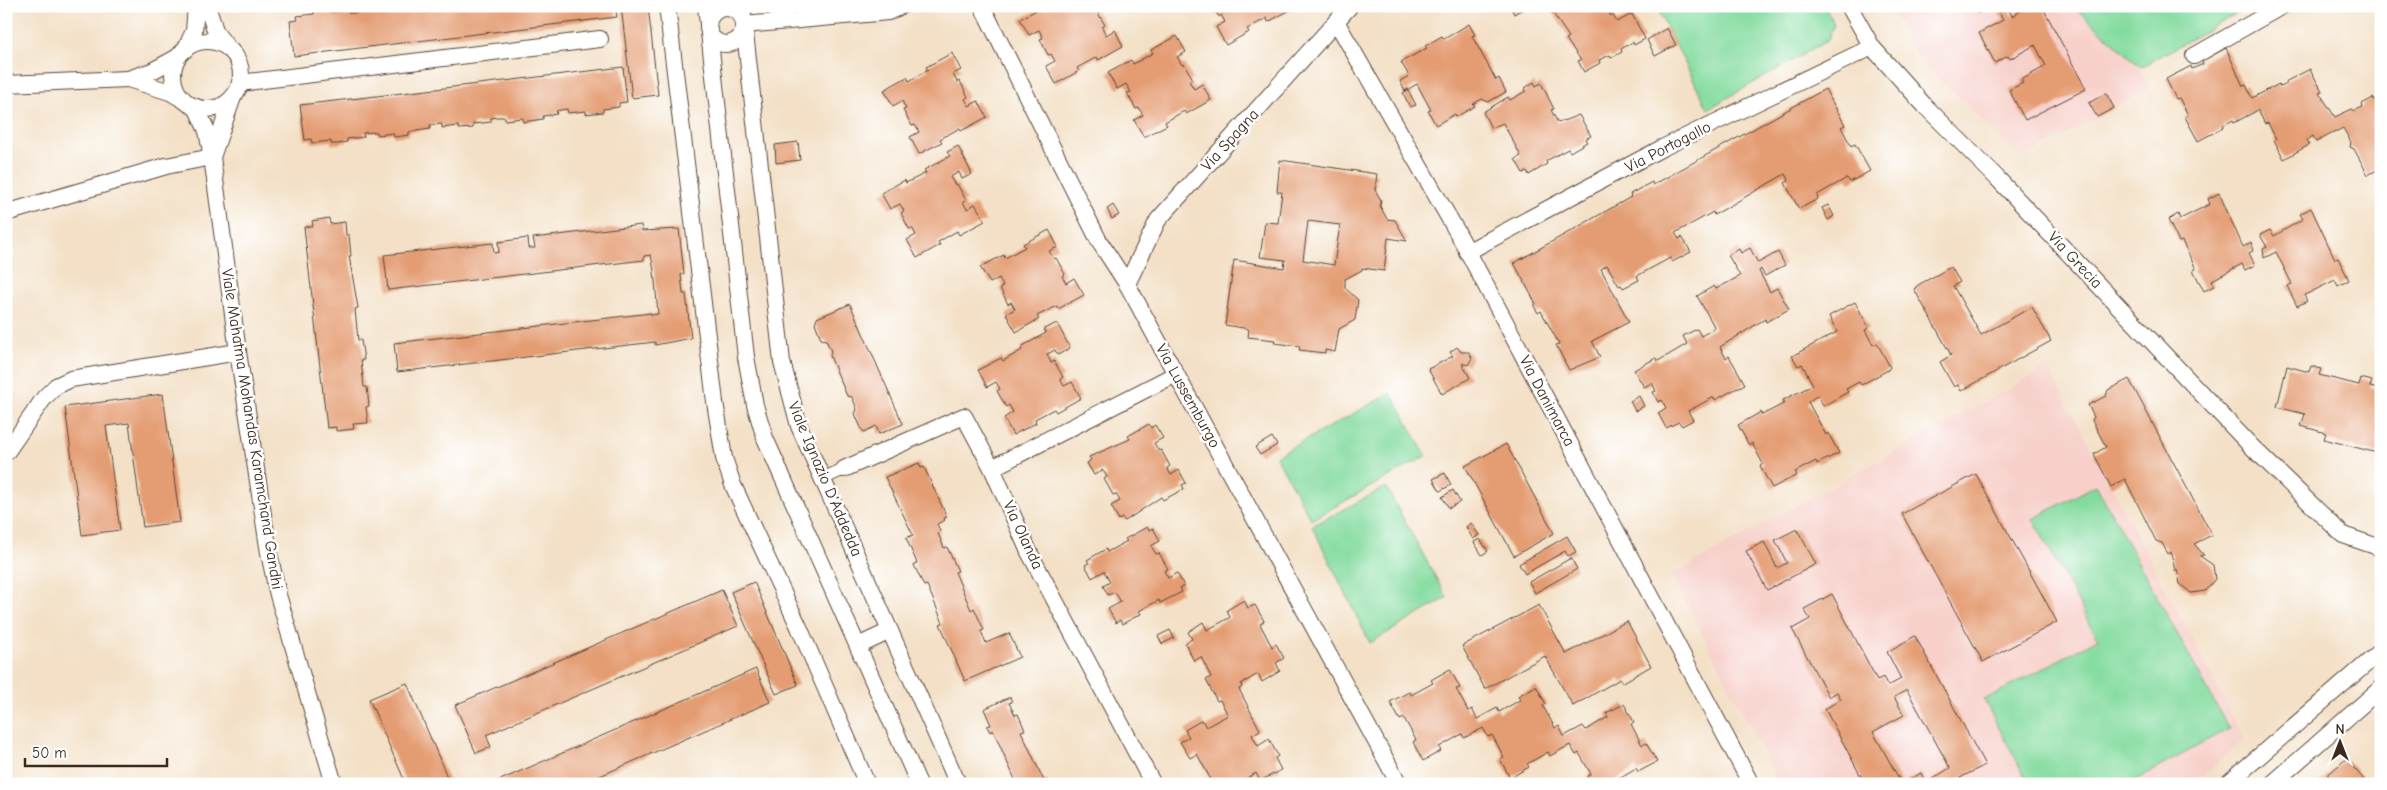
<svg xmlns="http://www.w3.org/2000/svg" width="2387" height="790" viewBox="0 0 2387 790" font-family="'Comic Neue',sans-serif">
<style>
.built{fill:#f7d0ca}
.green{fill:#83db9f;stroke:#5f825e}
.building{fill:#e49c72;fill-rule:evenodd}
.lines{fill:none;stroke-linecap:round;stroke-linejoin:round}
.pedestrian-casing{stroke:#574537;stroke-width:14}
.minor-casing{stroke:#574537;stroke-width:18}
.pedestrian{stroke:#fff;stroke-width:12}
.minor{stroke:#fff;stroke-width:16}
.labels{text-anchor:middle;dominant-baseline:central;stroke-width:5;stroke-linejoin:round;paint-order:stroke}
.street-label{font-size:16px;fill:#3b2a1e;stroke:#fff}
</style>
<rect width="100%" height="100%" fill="#fff"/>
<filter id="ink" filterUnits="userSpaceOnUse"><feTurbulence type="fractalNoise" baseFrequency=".02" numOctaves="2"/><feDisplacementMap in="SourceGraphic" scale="10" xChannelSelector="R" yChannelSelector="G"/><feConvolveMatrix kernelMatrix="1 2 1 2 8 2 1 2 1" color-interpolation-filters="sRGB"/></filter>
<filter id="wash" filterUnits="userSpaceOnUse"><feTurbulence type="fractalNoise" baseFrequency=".0096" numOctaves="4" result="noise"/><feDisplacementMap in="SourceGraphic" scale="20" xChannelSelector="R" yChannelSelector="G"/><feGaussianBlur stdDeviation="1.12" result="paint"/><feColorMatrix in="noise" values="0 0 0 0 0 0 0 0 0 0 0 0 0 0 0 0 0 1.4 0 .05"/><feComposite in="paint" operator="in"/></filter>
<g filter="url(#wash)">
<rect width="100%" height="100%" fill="#f3e0c6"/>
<g class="built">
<polygon points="1896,6 2073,6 2133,59 2151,88 2021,159 1916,55 1891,9"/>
<polygon points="2048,367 2245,739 2193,784 1779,784 1672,575"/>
</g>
<g class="green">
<polygon points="1656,6 1825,6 1834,24 1828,40 1708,109"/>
<polygon points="2073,6 2250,6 2141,67"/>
<polygon points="1391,393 1426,456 1311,520 1276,456"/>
<polygon points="2096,485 2229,729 2128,784 2029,784 1984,700 2098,639 2033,519"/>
<polygon points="1386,487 1447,598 1370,643 1312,526"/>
</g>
<g id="blocks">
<g class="building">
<polygon points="374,6 615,6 617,17 294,56 290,21 298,20 297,16 314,14 314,10 330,8 331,12 349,10 349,13 356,13 360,12 360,8"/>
<polygon points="621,6 648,6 658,95 632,98"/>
<polygon points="1044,6 1045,10 1051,6 1091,6 1094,11 1096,10 1105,25 1102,27 1106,35 1115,30 1123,46 1098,60 1097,57 1077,68 1079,71 1056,84 1046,66 1055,61 1051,54 1048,55 1040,39 1043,38 1039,30 1029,35 1020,19"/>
<polygon points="1213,6 1293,6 1294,8 1268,22 1267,18 1247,29 1249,32 1226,45 1216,27 1225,22 1221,15 1219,17"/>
<polygon points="1510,6 1528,6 1514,14"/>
<polygon points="1553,6 1605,6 1611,16 1613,15 1617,22 1632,14 1645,39 1634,45 1633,42 1621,49 1622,52 1611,58 1610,55 1599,60 1600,63 1584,72 1578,61 1581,60 1566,39 1569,37 1550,9"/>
<polygon points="1974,6 1991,6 1978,13"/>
<polygon points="1995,6 2007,6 2012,16 2029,6 2042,6 2086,89 2025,120 2009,90 2023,83 2021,80 2046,66 2035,45 2010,59 2008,56 1995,63 1979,33 2003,20"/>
<polygon points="1469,24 1475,35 1472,36 1496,80 1499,78 1506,92 1488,102 1482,99 1473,104 1475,106 1456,117 1455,114 1436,125 1428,111 1431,110 1417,84 1405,91 1400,81 1409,76 1401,62 1427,48 1425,46 1442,36 1444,39"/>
<polygon points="1667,28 1676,45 1655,56 1647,40"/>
<polygon points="1177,36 1186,52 1177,57 1182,65 1184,64 1193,79 1189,81 1194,89 1202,84 1211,100 1186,114 1184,111 1165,122 1167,125 1144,137 1134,120 1143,115 1139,108 1136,109 1127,93 1131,92 1126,84 1117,89 1108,73 1131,60 1133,64 1153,53 1151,50"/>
<polygon points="2226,48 2243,86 2246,85 2252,98 2279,84 2280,87 2286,84 2285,82 2310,69 2322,91 2319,92 2335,117 2352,109 2353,111 2363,107 2362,104 2373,98 2375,101 2381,98 2381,168 2368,175 2354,149 2350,147 2351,142 2343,128 2316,142 2313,136 2307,140 2309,145 2284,159 2274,140 2276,139 2268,123 2265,124 2258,110 2234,123 2233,120 2222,126 2223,128 2198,141 2185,117 2188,115 2179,98 2176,99 2166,79 2191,66 2192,69 2203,64 2202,61"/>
<polygon points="952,53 961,70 953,74 957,82 960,81 968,97 965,99 969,106 978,101 987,117 961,131 960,128 940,139 942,142 919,154 910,137 919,132 915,125 912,126 903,110 906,109 902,101 893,106 884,90 907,77 909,81 928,70 926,67"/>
<polygon points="623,67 627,102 619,103 619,107 603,109 603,112 586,114 586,111 568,113 567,109 561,110 556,111 557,114 543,116 543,119 523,122 523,118 505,120 505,117 498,117 491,118 491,122 473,124 473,128 459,129 458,126 442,128 442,124 430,125 430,129 409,132 409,135 402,136 394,137 393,133 378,135 377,132 363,133 364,137 347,139 347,142 338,144 331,144 331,141 312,143 311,139 305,140 300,105"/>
<polygon points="1534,82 1536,86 1541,83 1554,109 1551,110 1558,123 1579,115 1591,136 1585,139 1587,142 1570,152 1568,149 1546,161 1547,164 1529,175 1527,171 1523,173 1515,159 1521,156 1503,123 1491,128 1483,112 1508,97 1510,100 1526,91 1525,88"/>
<polygon points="1825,89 1845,125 1841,127 1851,146 1855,144 1870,171 1850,182 1847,178 1817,195 1818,199 1799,209 1785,183 1789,181 1785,174 1714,215 1713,212 1675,233 1679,239 1682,237 1691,252 1672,262 1670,258 1637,276 1639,280 1623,288 1621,285 1619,286 1607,265 1601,269 1629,322 1592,341 1600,357 1569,370 1556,345 1559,344 1541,311 1538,313 1534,306 1536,304 1514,263 1631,197 1630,194 1652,182 1653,185"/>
<polygon points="1408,90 1416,105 1410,107 1403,93"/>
<polygon points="2106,93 2114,108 2097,117 2089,103"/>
<polygon points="798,142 800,160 776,163 775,145"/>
<polygon points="958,146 972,174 962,179 959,172 950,177 955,185 957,184 966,200 963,202 967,209 975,204 985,221 959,235 957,231 938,242 940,245 917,258 907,240 916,235 912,228 909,229 901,213 904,211 900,204 890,209 881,193 905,180 906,183 926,173 924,170 950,156 947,152"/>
<path d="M 1280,160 L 1377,174 L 1375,190 L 1381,200 L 1380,206 L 1387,219 L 1395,220 L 1407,241 L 1388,238 L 1384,271 L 1362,268 L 1362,270 L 1345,279 L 1345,288 L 1358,300 L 1355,320 L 1339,329 L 1335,352 L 1325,350 L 1325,353 L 1299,350 L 1300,346 L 1274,343 L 1275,340 L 1248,337 L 1249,329 L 1225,325 L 1234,260 L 1284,268 L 1285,260 L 1260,257 L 1265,222 L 1278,223 L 1282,192 L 1277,192 ZM 1308,221 L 1340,225 L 1334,265 L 1303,260 Z"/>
<polygon points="2219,193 2243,247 2251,242 2253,251 2249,253 2255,265 2245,270 2242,264 2216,278 2212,280 2214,286 2204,291 2193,270 2196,269 2182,241 2179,242 2168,220 2178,214 2180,219 2210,204 2208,199"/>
<polygon points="1113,205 1119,215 1112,219 1107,209"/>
<polygon points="1828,205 1834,216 1828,220 1822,208"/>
<polygon points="2311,208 2335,259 2338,258 2349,280 2338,286 2335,280 2309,293 2304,295 2307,301 2297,306 2287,286 2292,284 2276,252 2264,258 2263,249 2267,247 2260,235 2270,230 2274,236 2303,219 2300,214"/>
<polygon points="329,218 330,224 345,222 346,235 349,235 351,256 349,256 358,308 355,309 358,340 361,340 364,360 361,360 364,387 367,387 369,406 366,407 368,423 353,424 354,429 336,431 336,427 327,428 304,227 313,226 312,221"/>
<polygon points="641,225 642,231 679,229 684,274 681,274 683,294 686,294 691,338 655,345 655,342 397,372 394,343 651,313 651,315 658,314 654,271 651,255 644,256 644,260 388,290 384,255 493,243 494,253 499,252 498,242 528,238 529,248 535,248 533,238"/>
<polygon points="1049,230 1058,247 1049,251 1054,259 1056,258 1065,274 1062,276 1063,278 1066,283 1074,278 1084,295 1058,309 1057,306 1037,316 1039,319 1016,332 1006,314 1015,309 1011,302 1008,304 1000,288 1003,286 999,278 990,283 980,267 1004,255 1005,258 1025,247 1023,244"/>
<polygon points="1750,248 1758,263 1778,252 1785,265 1765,276 1761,269 1759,271 1770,292 1777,288 1789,309 1766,322 1765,319 1720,347 1726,358 1729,356 1745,384 1715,400 1714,397 1688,411 1693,420 1682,426 1679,422 1666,428 1658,413 1666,408 1662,400 1658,402 1653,392 1656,391 1652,383 1644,387 1634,370 1656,358 1658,361 1687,344 1683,336 1697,329 1701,336 1715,328 1697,296 1714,286 1716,289 1740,276 1728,255 1739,249 1741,253"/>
<polygon points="1951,267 1960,282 1953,286 1981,335 2032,307 2051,341 1961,391 1958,385 1954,387 1940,362 1951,355 1914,289 1918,285"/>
<polygon points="1855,302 1869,328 1865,330 1873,345 1877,343 1890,367 1888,370 1861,385 1859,382 1846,389 1848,392 1823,406 1818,395 1808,402 1826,435 1828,433 1839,453 1817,464 1816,461 1795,472 1797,475 1772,488 1760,466 1763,464 1752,443 1749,445 1738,425 1761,412 1762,415 1785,403 1783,400 1813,385 1802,364 1798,366 1792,356 1837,332 1829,316"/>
<polygon points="850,304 903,424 879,434 876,426 864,432 862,430 855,414 857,409 852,397 847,396 830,356 831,351 826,340 821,339 815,323 817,318"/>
<polygon points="1057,323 1070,348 1058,355 1055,350 1047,354 1051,363 1054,361 1063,377 1060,379 1064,386 1072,382 1081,398 1056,412 1054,409 1035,419 1036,423 1013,435 1004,418 1013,412 1009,405 1006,407 997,391 1000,389 996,382 987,387 978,370 1001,358 1003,361 1022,350 1021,347 1046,333 1044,329"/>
<polygon points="1457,347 1461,352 1469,352 1472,358 1468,365 1462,363 1470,378 1442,394 1428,369 1453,356 1450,352"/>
<polygon points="2287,366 2309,372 2311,366 2321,369 2319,375 2359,385 2361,378 2372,381 2370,387 2381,390 2381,454 2324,439 2326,433 2301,426 2305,414 2277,407"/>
<polygon points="2129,379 2212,535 2194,544 2204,555 2200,556 2213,565 2215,579 2205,591 2191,593 2180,584 2177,569 2175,571 2171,552 2168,554 2162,543 2156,541 2125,479 2111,487 2094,454 2106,447 2092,420 2094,417 2088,405 2106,396 2108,390"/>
<polygon points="163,394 180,522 143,527 129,423 106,426 120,530 82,535 65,407"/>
<polygon points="1639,396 1644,406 1635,411 1630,401"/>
<polygon points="1149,424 1151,428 1155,425 1163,438 1154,443 1159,451 1161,450 1170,466 1167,468 1171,475 1179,470 1186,483 1182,485 1184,489 1163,500 1161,497 1125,521 1122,518 1119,520 1111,506 1120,501 1116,494 1113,495 1104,479 1107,477 1103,470 1094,475 1087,463 1091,460 1089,457 1130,439 1128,436"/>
<polygon points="1272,437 1277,445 1260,455 1255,447"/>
<polygon points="1506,444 1554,533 1514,556 1465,466"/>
<polygon points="919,463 921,468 924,467 947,517 944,518 945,520 937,524 940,531 938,533 944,548 947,547 958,571 955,572 971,610 974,608 984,630 981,631 986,643 1009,633 1020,657 965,681 940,624 943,623 927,585 924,586 914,565 917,563 906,538 913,535 885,477"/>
<polygon points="1445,473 1451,485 1440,491 1433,479"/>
<polygon points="1976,474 2057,622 1983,662 1902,514"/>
<polygon points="1453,490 1460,502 1449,508 1442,497"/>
<polygon points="1471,523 1479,535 1473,539 1466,527"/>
<polygon points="1147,527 1149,530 1153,528 1160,541 1151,546 1156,554 1159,553 1168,569 1164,571 1168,578 1177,573 1184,586 1180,588 1182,592 1160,603 1159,600 1139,611 1141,614 1122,624 1120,620 1116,623 1108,609 1121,602 1115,592 1108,595 1103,586 1110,582 1104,571 1092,578 1085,565 1089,563 1087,560 1106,549 1107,552 1127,541 1125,539"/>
<polygon points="1797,529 1816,564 1767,590 1746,551 1764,542 1777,568 1787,563 1775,540"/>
<polygon points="1567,536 1576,552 1568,556 1565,551 1525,574 1519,564"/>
<polygon points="1480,539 1488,551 1482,555 1474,542"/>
<polygon points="1571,558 1577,569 1535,593 1529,582"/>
<polygon points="754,582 798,685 776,694 731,592"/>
<polygon points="722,590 738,626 486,735 491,747 476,753 455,705"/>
<polygon points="1832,594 1877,680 1883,677 1888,686 1901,679 1887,652 1915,636 1985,765 1960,778 1963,784 1902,784 1921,773 1926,783 1950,768 1907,690 1894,697 1904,715 1873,732 1902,784 1865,784 1825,709 1841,699 1837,692 1829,697 1792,629 1810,619 1804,609"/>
<polygon points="1244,600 1248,608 1255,605 1264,621 1260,624 1272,647 1276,644 1284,658 1276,663 1280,671 1262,682 1258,674 1241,684 1242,687 1239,689 1260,730 1252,735 1258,746 1269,739 1278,756 1275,758 1281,770 1260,781 1256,773 1237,784 1204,784 1203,782 1210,778 1197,754 1190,758 1180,742 1189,737 1185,730 1202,720 1206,727 1228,715 1220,700 1217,701 1206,680 1211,677 1201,657 1194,661 1185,643 1192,639 1188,632 1203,622 1207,630 1229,618 1230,617 1227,610"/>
<polygon points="1539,605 1566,654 1627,621 1651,666 1622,683 1620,679 1573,706 1545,656 1485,689 1462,646"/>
<polygon points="1170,630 1174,638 1162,644 1158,636"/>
<polygon points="756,669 770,702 593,779 581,784 491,784"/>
<polygon points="1450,669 1460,688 1456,689 1468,711 1472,709 1477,719 1497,708 1499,712 1520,700 1518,696 1536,686 1546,704 1543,706 1555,728 1559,726 1564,736 1583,726 1586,730 1608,717 1606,713 1624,704 1634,722 1631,724 1642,745 1646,743 1657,762 1638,772 1636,768 1614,781 1616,784 1592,784 1587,776 1591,774 1579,753 1576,755 1570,745 1550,756 1548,752 1527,764 1529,767 1510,778 1500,759 1504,757 1492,735 1488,737 1483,728 1464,738 1462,734 1439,747 1441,751 1423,761 1413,742 1416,740 1404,718 1400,720 1390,702 1409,692 1411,695 1433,683 1431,680"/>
<polygon points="407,683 437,753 450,784 406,784 369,699"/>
<polygon points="1010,697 1012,702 1009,703 1015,715 1018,714 1025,730 1021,731 1044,781 1047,780 1049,784 1017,784 993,730 990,732 987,726 991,725 984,709"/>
<polygon points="2346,759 2368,784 2317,784"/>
</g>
</g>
</g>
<g filter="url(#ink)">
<use href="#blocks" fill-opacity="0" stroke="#574537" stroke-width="1"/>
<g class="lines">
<defs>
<polyline id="pedestrian" points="822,479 844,469"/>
<g id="minor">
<polyline points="207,6 216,33 228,48"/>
<polyline points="667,6 715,402 724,458 733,485 799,627 867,784"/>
<polyline points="706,6 746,357 755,405 765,438 919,784"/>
<polyline points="742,6 782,362 799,426 958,784"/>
<polyline points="982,6 1099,241 1127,284 1399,784"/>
<polyline points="1849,6 1872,47 1925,106 1997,178 2251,446 2343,535 2381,548"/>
<circle cx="726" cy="26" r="18"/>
<polyline points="1337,23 1460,237 1751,784"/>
<polyline points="744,25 888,12 901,6"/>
<circle cx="207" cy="75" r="34"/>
<polyline points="185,50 194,31 196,6"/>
<polyline points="2194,56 2282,6"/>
<polyline points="128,79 170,92 184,100"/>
<polyline points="240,83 600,39"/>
<polyline points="6,84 128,79 152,71 178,57"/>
<polyline points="196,107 207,131 212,157 238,352 269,553 278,595 334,784"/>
<polyline points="212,157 233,97"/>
<polyline points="6,213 166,166 212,157"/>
<polyline points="1467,252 1662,148 1872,47"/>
<polyline points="1127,284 1158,220 1350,6"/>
<polyline points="6,453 44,398 56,386 71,379 238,352"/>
<polyline points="844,469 964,416 992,468"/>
<polyline points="858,646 890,631"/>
<polyline points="1153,784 1029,552 992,468 1176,374"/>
<polyline points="2227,784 2381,651"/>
<polyline points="2272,784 2381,688"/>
</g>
</defs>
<use href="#pedestrian" class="pedestrian-casing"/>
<use href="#minor" class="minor-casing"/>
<use href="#pedestrian" class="pedestrian"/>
<use href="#minor" class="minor"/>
</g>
</g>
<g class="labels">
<g class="street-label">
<text transform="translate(1230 140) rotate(-48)">Via Spagna</text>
<text transform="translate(1668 147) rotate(-27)">Via Portogallo</text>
<text transform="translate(2075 260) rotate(47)">Via Grecia</text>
<text transform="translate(1188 396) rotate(61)">Via Lussemburgo</text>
<text transform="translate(1547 401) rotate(62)">Via Danimarca</text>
<text transform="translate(252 429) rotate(81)">Viale Mahatma Mohandas Karamchand Gandhi</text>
<text transform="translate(825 479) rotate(67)">Viale Ignazio D'Addedda</text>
<text transform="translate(1023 535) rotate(65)">Via Olanda</text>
</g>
</g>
<rect width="2387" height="790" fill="none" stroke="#fff" stroke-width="25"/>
<g transform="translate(2340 742)" stroke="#ffffff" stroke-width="4" paint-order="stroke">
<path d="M0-4L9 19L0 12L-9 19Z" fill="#3b2a1e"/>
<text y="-8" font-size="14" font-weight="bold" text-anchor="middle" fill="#3b2a1e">N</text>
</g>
<path d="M25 758v8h142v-8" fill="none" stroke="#3b2a1e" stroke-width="2.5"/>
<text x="32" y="758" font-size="15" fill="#3b2a1e" stroke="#ffffff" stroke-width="4" paint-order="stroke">50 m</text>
</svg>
